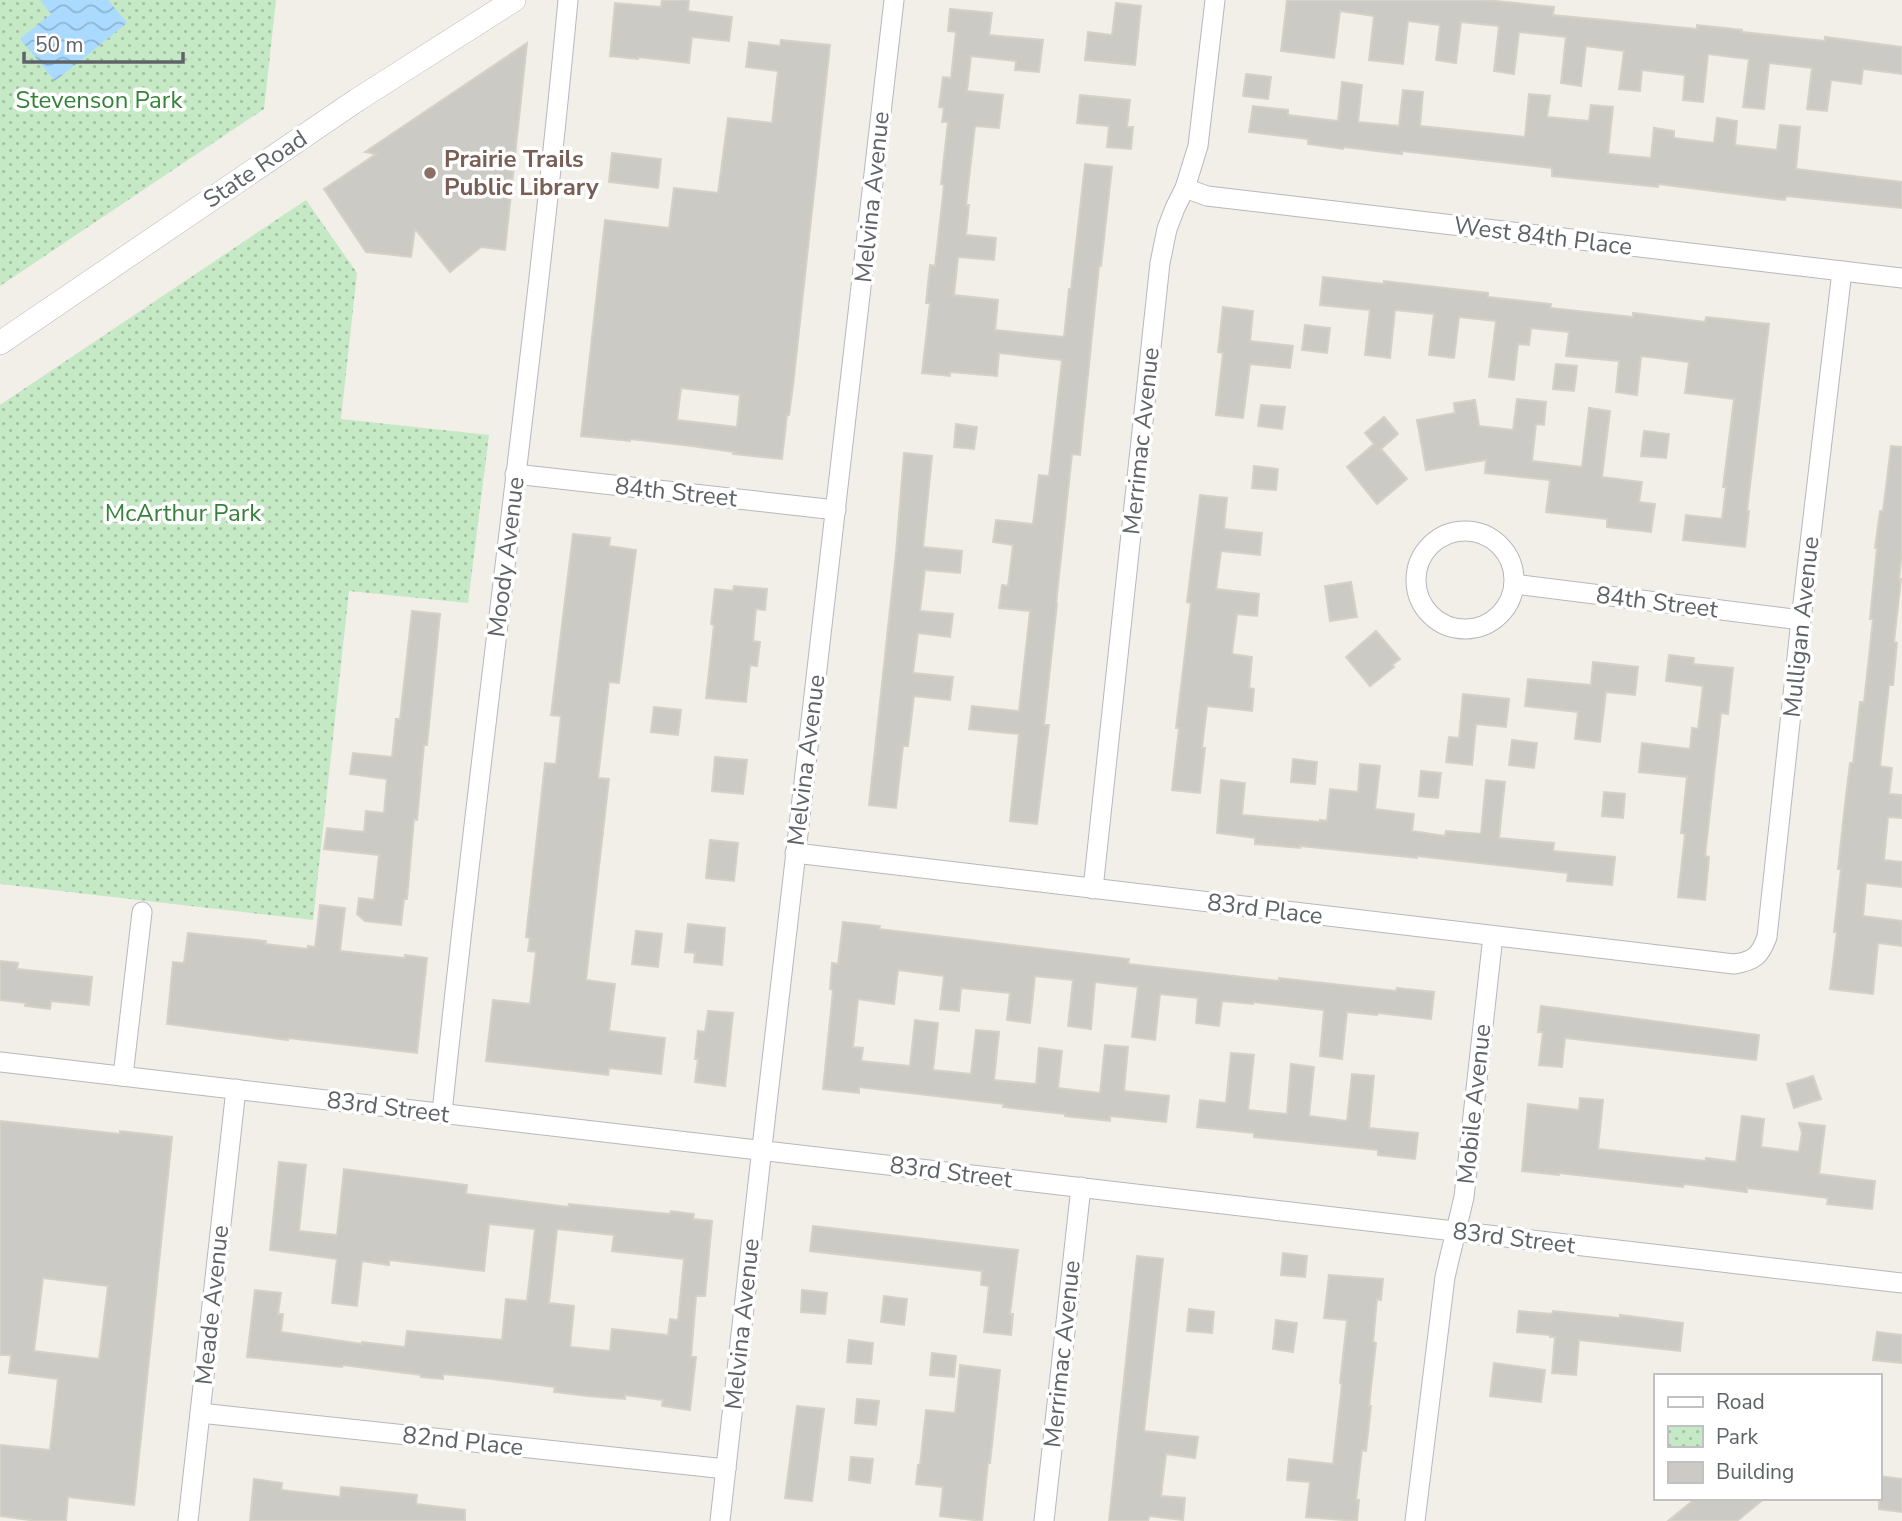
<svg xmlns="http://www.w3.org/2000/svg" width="1902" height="1521" viewBox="0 0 1902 1521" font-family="'Nunito Sans',sans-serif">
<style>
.park{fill:url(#park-dots)}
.water{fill:url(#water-waves)}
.building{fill:#cccac5;stroke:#d6d1c6;stroke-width:2;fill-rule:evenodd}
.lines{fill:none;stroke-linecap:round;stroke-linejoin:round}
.minor-casing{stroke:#b5b8bc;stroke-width:21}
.tertiary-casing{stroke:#b5b8bc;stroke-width:24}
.minor{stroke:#fff;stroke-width:19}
.tertiary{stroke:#fff;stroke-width:23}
.education-dot{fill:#8d6e63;stroke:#fff;stroke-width:2.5}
.labels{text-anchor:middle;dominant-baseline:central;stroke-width:7;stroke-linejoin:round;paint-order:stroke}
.park-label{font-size:24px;fill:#348238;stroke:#fff}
.education-label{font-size:24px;font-weight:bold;fill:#785e54;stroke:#fff;text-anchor:start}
.street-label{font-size:24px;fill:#5f6368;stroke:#fff}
</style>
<defs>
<pattern id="park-dots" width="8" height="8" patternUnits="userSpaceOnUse" patternTransform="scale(1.75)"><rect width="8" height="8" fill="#c5e8c5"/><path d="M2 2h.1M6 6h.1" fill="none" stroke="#a3c0a4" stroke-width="1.8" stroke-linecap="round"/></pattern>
<pattern id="water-waves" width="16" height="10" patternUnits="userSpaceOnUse" patternTransform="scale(1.75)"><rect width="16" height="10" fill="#aadaff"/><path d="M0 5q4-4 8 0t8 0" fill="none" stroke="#8eb4d2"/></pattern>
</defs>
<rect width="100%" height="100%" fill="#f1efe8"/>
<g class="park">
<polygon points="0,0 276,0 264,109 0,286"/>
<polygon points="306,200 357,273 341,419 489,435 468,603 349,591 313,920 0,884 0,405"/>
</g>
<polygon class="water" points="40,0 108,0 127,23 55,81 20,39 51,14"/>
<g class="building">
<polygon points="662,0 689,0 688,11 732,17 729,41 692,37 689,63 638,57 638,59 610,56 615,3 661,7"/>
<polygon points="1287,0 1486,0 1554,7 1553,15 1697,29 1697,25 1742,30 1742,32 1825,41 1825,37 1902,47 1902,74 1863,69 1861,84 1831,80 1827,111 1807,109 1812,68 1769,63 1764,109 1743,107 1749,59 1708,54 1703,102 1683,100 1685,75 1642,70 1640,91 1619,89 1624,51 1586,46 1581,86 1561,83 1566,37 1519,32 1514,74 1494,71 1499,26 1461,22 1456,63 1436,60 1440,25 1408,21 1403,64 1369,60 1374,16 1340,11 1334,58 1281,51"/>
<polygon points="1116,3 1141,6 1135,65 1085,60 1088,32 1112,35"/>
<polygon points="950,9 992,13 989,35 1043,40 1039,72 1015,70 1016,61 971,56 967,91 1003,95 999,128 975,126 966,205 969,205 966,235 996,238 994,260 958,257 954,295 998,300 995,330 1064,337 1069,289 1071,289 1085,164 1112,167 1101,266 1099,266 1080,455 1072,454 1056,604 1057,604 1044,725 1049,725 1037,824 1010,821 1019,734 969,729 972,706 1019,711 1030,611 999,608 1002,585 1008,586 1013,545 993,542 996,520 1033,524 1039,475 1049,476 1062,360 999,353 997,376 950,372 950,376 922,373 930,303 926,303 930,265 935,266 944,185 941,184 948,122 942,122 944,108 939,107 943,77 951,78 956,32 948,31"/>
<path d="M 781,40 L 830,45 L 793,386 L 789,415 L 787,415 L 782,459 L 733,454 L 734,452 L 692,446 L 630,439 L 630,441 L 581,436 L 605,220 L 669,228 L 674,188 L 718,193 L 728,118 L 772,123 L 778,71 L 746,67 L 749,42 L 780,46 ZM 681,388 L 740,395 L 737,427 L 677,420 Z"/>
<polygon points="527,43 505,250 481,247 450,272 415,229 411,257 366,252 324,189 376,154 365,152"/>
<polygon points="1246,74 1271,77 1268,99 1243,96"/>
<polygon points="1342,82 1362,85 1358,122 1399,126 1403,90 1423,92 1420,126 1525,137 1529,94 1550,96 1547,117 1589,121 1591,105 1613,107 1608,154 1651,158 1654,128 1674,131 1674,138 1714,143 1717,118 1737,121 1735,145 1777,150 1780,125 1800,127 1796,169 1902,182 1902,208 1786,196 1785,200 1658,184 1658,187 1552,176 1552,168 1402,151 1402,154 1344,147 1343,149 1308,144 1308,139 1249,132 1253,106 1288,110 1288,115 1338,121"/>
<polygon points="1080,95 1130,100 1127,127 1133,127 1131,149 1107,147 1109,126 1077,123"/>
<polygon points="612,153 661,159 658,188 609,182"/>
<polygon points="1323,277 1384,284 1384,281 1488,293 1488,297 1551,304 1550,308 1633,317 1633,313 1705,322 1706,317 1769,324 1747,511 1749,511 1745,547 1683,540 1686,515 1722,519 1726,487 1723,487 1734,399 1685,393 1689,362 1641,356 1637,395 1616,392 1619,361 1566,356 1569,332 1531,328 1529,345 1518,344 1514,380 1489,377 1496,321 1459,317 1454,358 1429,355 1434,314 1395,310 1390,358 1365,355 1370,310 1320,305"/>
<polygon points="1223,307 1253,311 1250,341 1293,346 1290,368 1250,364 1243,418 1216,415 1223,353 1218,352"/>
<polygon points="1305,325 1330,328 1327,353 1302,350"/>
<polygon points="1556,364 1577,366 1574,391 1553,389"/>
<polygon points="1517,399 1546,402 1544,425 1536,424 1532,461 1582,467 1589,408 1610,411 1602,477 1642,482 1639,502 1655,504 1651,532 1607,527 1607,519 1546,512 1550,480 1485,473 1486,460 1426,470 1417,420 1455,413 1454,403 1475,400 1479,426 1513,430"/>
<polygon points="1261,405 1285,407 1282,429 1258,426"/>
<polygon points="1384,417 1398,434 1381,449 1407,479 1377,504 1347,467 1374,444 1365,433"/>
<polygon points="956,424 977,427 974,449 954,447"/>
<polygon points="1644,431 1669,434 1666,458 1641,456"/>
<polygon points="1891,446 1902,447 1902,551 1899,579 1901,579 1894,642 1897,643 1893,685 1889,685 1880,766 1892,768 1889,794 1902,795 1902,818 1888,817 1884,860 1902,862 1902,887 1866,883 1863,916 1902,921 1902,946 1878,943 1873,994 1830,989 1837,932 1834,932 1841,869 1838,869 1844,813 1850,763 1853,763 1860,702 1864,702 1873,619 1870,619 1877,548 1875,548 1880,511 1883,511"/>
<polygon points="904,453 932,456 923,547 962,551 960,573 925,570 920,611 953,614 950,637 918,633 913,673 953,677 950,700 914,696 908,746 903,746 896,808 869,805 896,553"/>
<polygon points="1254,466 1278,469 1276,490 1252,488"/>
<polygon points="1200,495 1227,498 1224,529 1262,533 1260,555 1221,551 1216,589 1259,594 1257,616 1237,614 1232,654 1252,657 1249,688 1254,689 1252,711 1207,706 1202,748 1205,748 1200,793 1172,790 1179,728 1176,728 1191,603 1187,602"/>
<polygon points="573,534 610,538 609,546 636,550 619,683 609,682 598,778 609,779 586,980 615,984 609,1031 665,1038 661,1074 609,1068 608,1075 486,1061 493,1000 530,1004 536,952 528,951 530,938 526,937 545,763 556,764 561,716 551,715"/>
<polygon points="1351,582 1357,617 1330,621 1325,586"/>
<polygon points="734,586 767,589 765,610 756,609 753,641 760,642 757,666 750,665 746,702 706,698 714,625 711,624 715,589 733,591"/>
<polygon points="412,611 440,614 427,745 424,745 417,820 414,819 407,899 404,899 401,925 365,921 357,914 359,898 374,900 379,855 324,849 327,828 364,832 366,811 384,813 387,779 350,774 353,753 392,757 396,719 400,719"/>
<polygon points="1376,631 1400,659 1392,665 1394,667 1370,686 1346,657"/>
<polygon points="1669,655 1694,658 1693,664 1733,668 1728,714 1721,713 1705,856 1709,857 1705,900 1678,897 1685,834 1681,833 1687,777 1639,772 1642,743 1690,749 1692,728 1698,729 1703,686 1666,681"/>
<polygon points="1593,662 1638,667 1635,695 1606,692 1600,742 1575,739 1578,712 1525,706 1528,679 1591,685"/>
<polygon points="1463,694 1509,699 1506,727 1476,724 1472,765 1446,762 1449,737 1459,738"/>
<polygon points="654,707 681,710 678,735 651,732"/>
<polygon points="1512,740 1537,743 1534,768 1509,765"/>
<polygon points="715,757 747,760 743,794 712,791"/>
<polygon points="1293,759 1317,762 1315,784 1291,782"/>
<polygon points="1360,764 1380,766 1375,809 1414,814 1412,831 1445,836 1446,831 1481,834 1486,780 1505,782 1499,838 1554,843 1553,851 1615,857 1612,885 1567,881 1568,873 1417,856 1417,858 1300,846 1300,848 1255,844 1255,838 1217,833 1221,780 1245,783 1242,814 1243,815 1320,822 1320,820 1327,821 1330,789 1358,792"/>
<polygon points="1421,771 1441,773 1438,798 1419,796"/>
<polygon points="1604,792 1625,794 1623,818 1602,816"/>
<polygon points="710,840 738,843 734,881 706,878"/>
<polygon points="320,905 345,908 340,951 405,958 405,955 427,958 417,1053 288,1038 288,1040 167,1024 173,962 184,963 188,933 266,941 265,944 308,949 308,946 315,947"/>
<polygon points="843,922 880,926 879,929 1129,959 1128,964 1279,981 1279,978 1396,991 1397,988 1434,992 1431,1019 1378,1013 1377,1015 1347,1012 1342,1059 1320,1056 1324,1010 1253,1002 1253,1004 1222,1001 1219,1026 1196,1023 1198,998 1160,994 1155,1040 1132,1037 1138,987 1095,982 1091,1029 1068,1026 1073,980 1035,976 1030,1023 1007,1020 1010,993 961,988 959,1011 940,1009 944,976 898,970 894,1004 858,999 853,1047 863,1048 861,1061 910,1066 915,1020 938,1023 933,1070 971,1074 976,1030 999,1032 994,1080 1036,1084 1039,1048 1062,1051 1058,1088 1100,1093 1105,1045 1128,1047 1124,1091 1169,1096 1166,1122 1110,1116 1110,1121 1065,1116 1065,1114 1003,1107 1004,1104 859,1087 859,1093 823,1089 833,990 830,989 832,963 838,964"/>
<polygon points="688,924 725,928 722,965 694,962 695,953 685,952"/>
<polygon points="636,931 662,934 658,967 632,964"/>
<polygon points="0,961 18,963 17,969 92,977 89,1005 51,1001 50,1009 25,1006 26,1003 0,1000"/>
<polygon points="1541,1006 1759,1035 1756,1060 1565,1038 1562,1067 1539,1065 1543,1032 1538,1032"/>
<polygon points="708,1011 733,1013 725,1086 695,1082 698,1059 695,1059 698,1031 705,1032"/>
<polygon points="1231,1053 1254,1055 1248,1110 1287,1114 1291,1064 1314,1067 1309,1116 1347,1121 1352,1074 1374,1076 1369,1128 1418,1133 1415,1159 1378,1155 1378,1150 1254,1137 1254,1133 1197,1127 1200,1100 1226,1103"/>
<polygon points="1813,1076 1821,1099 1794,1108 1787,1084"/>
<polygon points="1580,1098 1603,1100 1598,1149 1642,1154 1706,1161 1706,1158 1736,1162 1742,1116 1764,1119 1761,1147 1799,1152 1802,1133 1799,1123 1825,1126 1819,1174 1875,1181 1872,1209 1827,1204 1828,1198 1747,1188 1747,1192 1684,1184 1683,1187 1559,1173 1559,1175 1522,1171 1528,1104 1579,1110"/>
<path d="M 0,1121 L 120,1134 L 120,1131 L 172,1137 L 134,1505 L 68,1497 L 66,1521 L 37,1521 L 0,1516 L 0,1445 L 50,1450 L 58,1379 L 9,1373 L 11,1355 L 0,1355 ZM 43,1278 L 108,1286 L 99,1359 L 34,1351 Z"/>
<path d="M 279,1162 L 306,1165 L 299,1231 L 337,1235 L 344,1169 L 467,1185 L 466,1194 L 568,1207 L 569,1204 L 670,1214 L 671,1211 L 694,1214 L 693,1219 L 712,1221 L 705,1296 L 696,1296 L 691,1357 L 696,1357 L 690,1410 L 662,1406 L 663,1400 L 625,1395 L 625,1399 L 588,1396 L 554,1392 L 555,1387 L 492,1379 L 443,1374 L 443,1379 L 421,1377 L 421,1375 L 343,1365 L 342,1367 L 247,1357 L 255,1290 L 281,1293 L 278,1314 L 283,1314 L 281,1332 L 362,1344 L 362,1342 L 405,1347 L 407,1331 L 502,1340 L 506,1299 L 527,1301 L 535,1229 L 489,1224 L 484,1271 L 389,1260 L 389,1265 L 362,1261 L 357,1306 L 332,1303 L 337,1259 L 270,1250 ZM 557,1229 L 614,1235 L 612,1251 L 684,1259 L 678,1320 L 670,1319 L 668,1335 L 612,1329 L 610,1351 L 570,1347 L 574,1306 L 549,1303 Z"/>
<polygon points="813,1226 1018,1250 1010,1314 1013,1314 1011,1335 984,1332 989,1286 981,1285 982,1271 810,1251"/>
<polygon points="1283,1253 1307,1256 1305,1277 1281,1275"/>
<polygon points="1137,1256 1163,1259 1144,1431 1198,1437 1195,1458 1166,1454 1161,1496 1185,1498 1183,1520 1149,1516 1148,1521 1109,1521"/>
<polygon points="1329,1275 1383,1279 1381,1300 1377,1299 1373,1342 1376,1343 1369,1406 1371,1406 1366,1451 1362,1450 1356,1500 1359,1500 1357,1521 1306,1517 1310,1482 1287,1480 1289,1459 1333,1464 1342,1384 1340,1383 1347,1320 1324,1318"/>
<polygon points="802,1290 827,1293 825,1314 801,1312"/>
<polygon points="884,1296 907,1299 904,1325 881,1322"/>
<polygon points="1189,1309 1214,1312 1212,1333 1187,1331"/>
<polygon points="1519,1311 1552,1314 1553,1311 1620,1318 1620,1315 1683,1323 1680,1351 1579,1340 1576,1375 1552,1373 1555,1337 1550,1337 1550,1335 1517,1332"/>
<polygon points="1276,1320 1297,1323 1293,1352 1273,1349"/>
<polygon points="1877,1332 1902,1335 1902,1363 1873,1360"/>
<polygon points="849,1340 873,1343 871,1364 847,1362"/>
<polygon points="932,1353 956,1356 954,1377 930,1375"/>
<polygon points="1494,1363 1545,1370 1541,1402 1490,1396"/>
<polygon points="960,1365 1000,1370 990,1463 988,1463 982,1521 940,1516 943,1487 916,1484 918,1465 920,1465 926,1410 955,1413"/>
<polygon points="857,1399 879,1401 876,1425 855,1423"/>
<polygon points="797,1406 824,1409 812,1501 785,1498"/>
<polygon points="851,1457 873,1459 870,1483 849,1480"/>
<polygon points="1879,1476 1902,1479 1902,1512 1879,1509"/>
<polygon points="254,1479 282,1483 281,1490 340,1497 341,1487 417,1495 416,1504 465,1510 465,1521 250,1521"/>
<polygon points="1696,1498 1765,1498 1737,1521 1668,1521"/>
</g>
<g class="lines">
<defs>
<g id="minor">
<polyline points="1185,188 1207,196 1902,278"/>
<polyline points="515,474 836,510"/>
<circle cx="1465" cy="580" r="49"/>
<polyline points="1514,584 1801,620"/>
<path d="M 795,853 L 1734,964 C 1754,961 1760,956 1767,937 L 1801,620 L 1842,271"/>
<polyline points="1093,889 1160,263 1167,229 1175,208 1185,188 1198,146 1215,0"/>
<polyline points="0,1062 1902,1283"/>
<polyline points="123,1076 142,912"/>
<path d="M 442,1113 C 480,742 533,372 568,0"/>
<polyline points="200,1413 726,1469"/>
<polyline points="188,1521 236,1089"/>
<polyline points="720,1521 765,1121 894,0"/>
<polyline points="1044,1521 1081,1187"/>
<polyline points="1415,1521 1445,1277 1464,1197 1493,936"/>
</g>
<polyline id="tertiary" points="0,343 357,100 514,0"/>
</defs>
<use href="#minor" class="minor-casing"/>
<use href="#tertiary" class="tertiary-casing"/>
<use href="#minor" class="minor"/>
<use href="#tertiary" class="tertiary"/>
</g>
<circle class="education-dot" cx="430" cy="173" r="7"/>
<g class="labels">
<g class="park-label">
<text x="99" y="100">Stevenson Park</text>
<text x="183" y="513">McArthur Park</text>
</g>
<g class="education-label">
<text x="444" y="159">Prairie Trails<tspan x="444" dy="28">Public Library</tspan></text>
</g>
<g class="street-label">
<text transform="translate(255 169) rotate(-34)">State Road</text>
<text transform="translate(872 197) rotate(-84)">Melvina Avenue</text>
<text transform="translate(1543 236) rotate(7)">West 84th Place</text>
<text transform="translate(1141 441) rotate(-84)">Merrimac Avenue</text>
<text transform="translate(676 492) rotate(6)">84th Street</text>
<text transform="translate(506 557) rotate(-83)">Moody Avenue</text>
<text transform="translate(1657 602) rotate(7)">84th Street</text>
<text transform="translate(1801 627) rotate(-84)">Mulligan Avenue</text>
<text transform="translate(806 760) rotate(-83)">Melvina Avenue</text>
<text transform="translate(1265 909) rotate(7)">83rd Place</text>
<text transform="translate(1474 1104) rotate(-84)">Mobile Avenue</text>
<text transform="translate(388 1107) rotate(7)">83rd Street</text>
<text transform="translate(951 1172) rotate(7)">83rd Street</text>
<text transform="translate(1514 1238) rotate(7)">83rd Street</text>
<text transform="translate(212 1305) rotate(-84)">Meade Avenue</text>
<text transform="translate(742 1324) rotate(-84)">Melvina Avenue</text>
<text transform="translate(1062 1354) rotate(-84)">Merrimac Avenue</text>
<text transform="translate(463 1441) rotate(6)">82nd Place</text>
</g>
</g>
<rect x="1654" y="1374" width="228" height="126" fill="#ffffff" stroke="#bfc1c3" stroke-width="2"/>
<rect x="1668" y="1397" width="35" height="10" fill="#ffffff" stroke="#bfc1c3" stroke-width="2"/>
<text x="1716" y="1409" font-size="21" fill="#5f6368">Road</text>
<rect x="1668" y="1426" width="35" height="21" fill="url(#park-dots)" stroke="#bfc1c3" stroke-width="2"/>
<text x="1716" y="1444" font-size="21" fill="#5f6368">Park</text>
<rect x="1668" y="1462" width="35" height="21" fill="#cccac5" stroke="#bfc1c3" stroke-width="2"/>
<text x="1716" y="1479" font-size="21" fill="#5f6368">Building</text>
<path d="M24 52v10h159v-10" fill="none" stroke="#5f6368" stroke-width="3.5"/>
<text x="35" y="52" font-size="21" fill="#5f6368" stroke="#ffffff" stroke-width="5" paint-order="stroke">50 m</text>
</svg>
